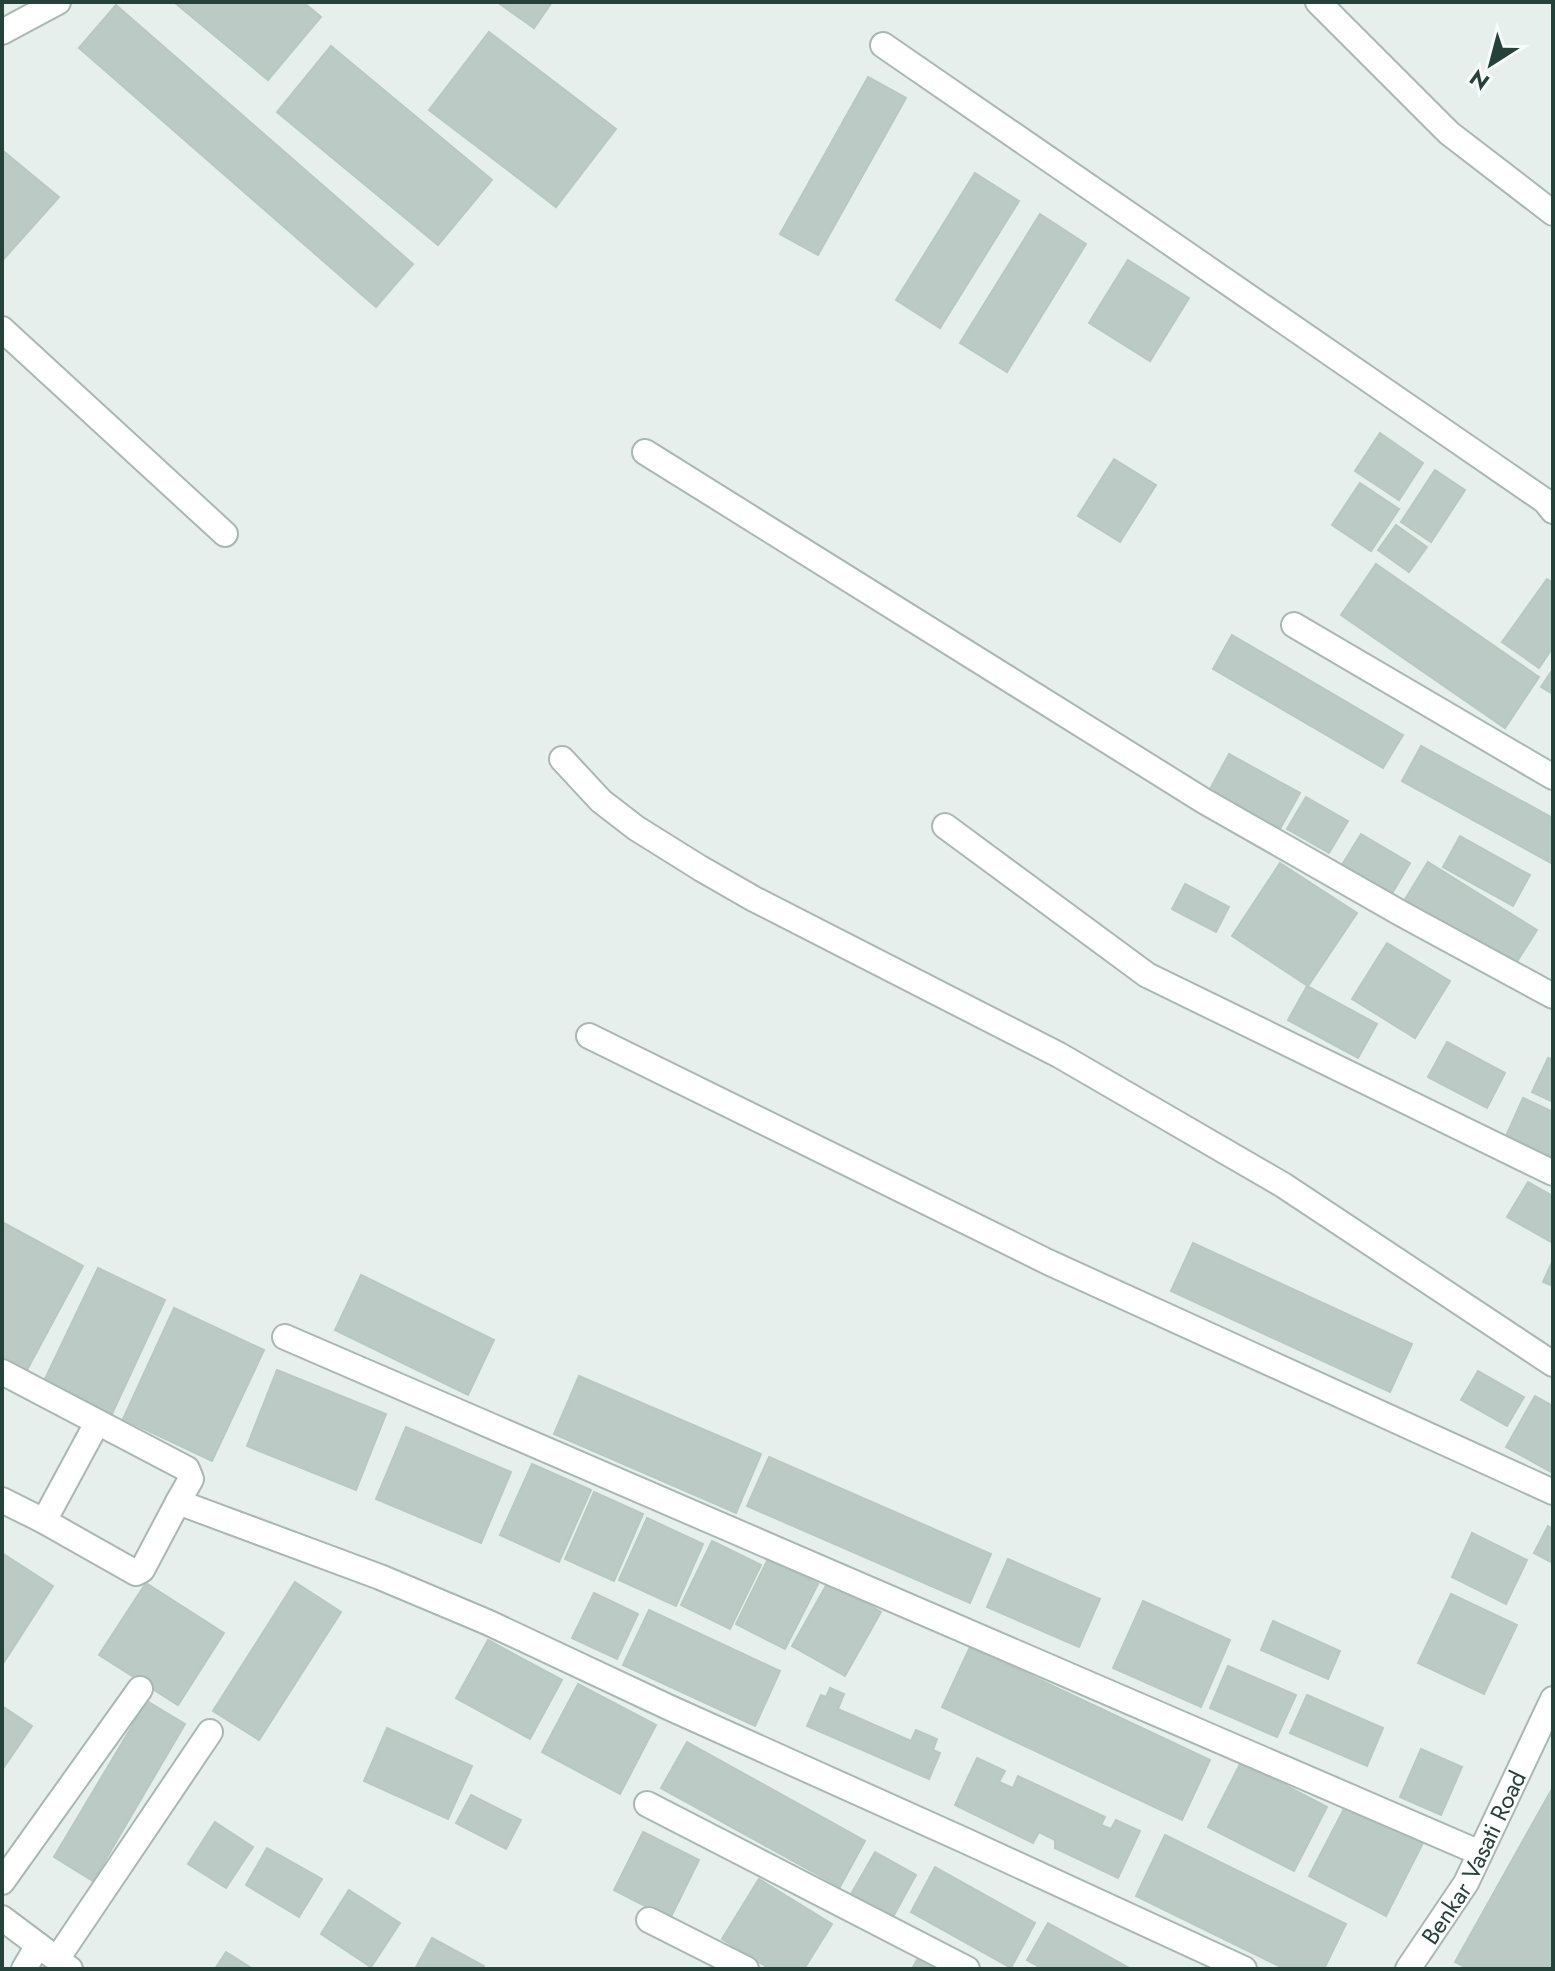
<svg xmlns="http://www.w3.org/2000/svg" width="1555" height="1971" viewBox="0 0 1555 1971" font-family="Jost,sans-serif">
<style>
.building{fill:#bbcac4;stroke:#b8c9c2;stroke-width:2}
.lines{fill:none;stroke-linecap:round;stroke-linejoin:round}
.minor-casing{stroke:#a8b8b2;stroke-width:28}
.minor{stroke:#fff;stroke-width:24}
.labels{text-anchor:middle;dominant-baseline:central;stroke-width:6;stroke-linejoin:round;paint-order:stroke}
.street-label{font-size:24px;fill:#24423a;stroke:#f7fbf9}
</style>
<rect width="100%" height="100%" fill="#e6efeb"/>
<g class="building">
<polygon points="174,2 303,2 321,17 268,80"/>
<polygon points="497,2 552,2 534,28"/>
<polygon points="116,5 413,264 376,307 79,48"/>
<polygon points="489,32 616,129 556,207 429,110"/>
<polygon points="331,46 492,180 438,245 277,112"/>
<polygon points="868,77 906,98 818,255 780,234"/>
<polygon points="2,150 59,197 2,261"/>
<polygon points="975,173 1019,201 940,328 896,300"/>
<polygon points="1040,214 1086,244 1007,372 960,343"/>
<polygon points="1128,260 1189,298 1150,361 1089,323"/>
<polygon points="1380,433 1423,463 1399,500 1355,471"/>
<polygon points="1114,459 1156,485 1120,542 1078,516"/>
<polygon points="1435,470 1465,490 1431,542 1401,522"/>
<polygon points="1360,483 1399,509 1371,551 1332,525"/>
<polygon points="1396,525 1427,547 1409,572 1378,550"/>
<polygon points="1376,564 1539,677 1505,728 1341,615"/>
<polygon points="1547,579 1553,583 1553,647 1539,668 1502,642"/>
<polygon points="1232,635 1403,735 1383,768 1213,669"/>
<polygon points="1553,669 1553,694 1541,687"/>
<polygon points="1421,746 1553,818 1553,864 1402,781"/>
<polygon points="1229,754 1300,793 1280,829 1210,789"/>
<polygon points="1306,797 1348,821 1329,853 1287,829"/>
<polygon points="1361,834 1410,863 1391,895 1342,865"/>
<polygon points="1460,836 1530,875 1513,906 1443,867"/>
<polygon points="1428,862 1537,930 1513,968 1404,901"/>
<polygon points="1280,863 1357,913 1308,986 1232,936"/>
<polygon points="1185,884 1229,907 1216,932 1172,909"/>
<polygon points="1387,943 1450,981 1415,1038 1352,999"/>
<polygon points="1307,986 1377,1024 1358,1058 1288,1020"/>
<polygon points="1447,1042 1505,1073 1487,1108 1428,1077"/>
<polygon points="1548,1058 1553,1060 1553,1102 1532,1092"/>
<polygon points="1523,1098 1553,1112 1553,1157 1506,1136"/>
<polygon points="1528,1182 1553,1196 1553,1243 1507,1217"/>
<polygon points="2,1222 83,1266 26,1372 2,1359"/>
<polygon points="1193,1243 1412,1344 1390,1392 1171,1291"/>
<polygon points="1553,1260 1553,1286 1543,1282"/>
<polygon points="98,1268 165,1300 112,1414 44,1381"/>
<polygon points="361,1275 494,1340 468,1395 335,1330"/>
<polygon points="174,1308 264,1350 212,1461 123,1419"/>
<polygon points="277,1370 386,1414 356,1490 247,1446"/>
<polygon points="1478,1371 1524,1397 1507,1426 1461,1400"/>
<polygon points="579,1376 761,1454 736,1513 554,1434"/>
<polygon points="1535,1396 1553,1406 1553,1473 1506,1447"/>
<polygon points="406,1427 511,1472 481,1543 376,1499"/>
<polygon points="769,1457 991,1554 970,1603 747,1506"/>
<polygon points="532,1464 591,1490 559,1562 500,1535"/>
<polygon points="594,1492 643,1514 614,1581 565,1559"/>
<polygon points="647,1518 703,1544 676,1606 619,1580"/>
<polygon points="1548,1526 1553,1529 1553,1563 1534,1553"/>
<polygon points="1472,1533 1527,1560 1506,1604 1452,1577"/>
<polygon points="712,1541 761,1565 730,1629 681,1605"/>
<polygon points="2,1553 53,1586 2,1665"/>
<polygon points="768,1559 818,1584 785,1649 736,1624"/>
<polygon points="1008,1559 1100,1599 1079,1647 987,1607"/>
<polygon points="295,1582 341,1612 259,1740 213,1711"/>
<polygon points="828,1582 881,1612 845,1676 792,1646"/>
<polygon points="146,1583 224,1633 178,1705 99,1655"/>
<polygon points="594,1593 638,1614 617,1659 572,1638"/>
<polygon points="1451,1594 1517,1625 1484,1694 1418,1663"/>
<polygon points="1143,1601 1230,1640 1201,1707 1113,1668"/>
<polygon points="649,1610 780,1671 755,1726 623,1665"/>
<polygon points="1273,1621 1340,1651 1328,1679 1261,1650"/>
<polygon points="488,1640 562,1680 530,1739 456,1698"/>
<polygon points="970,1647 1210,1760 1182,1820 942,1707"/>
<polygon points="1228,1666 1296,1695 1277,1737 1210,1708"/>
<polygon points="578,1684 656,1725 620,1794 542,1752"/>
<polygon points="830,1688 844,1694 838,1709 911,1741 916,1730 937,1739 933,1750 940,1753 929,1779 807,1726 821,1695 826,1697"/>
<polygon points="1307,1695 1383,1728 1367,1766 1290,1733"/>
<polygon points="147,1701 185,1724 93,1881 54,1857"/>
<polygon points="2,1706 32,1726 2,1770"/>
<polygon points="387,1728 472,1766 448,1819 364,1781"/>
<polygon points="687,1742 865,1841 840,1887 661,1788"/>
<polygon points="1421,1749 1462,1767 1441,1815 1400,1797"/>
<polygon points="977,1758 1005,1771 999,1782 1013,1788 1018,1776 1105,1817 1101,1825 1111,1829 1116,1820 1140,1831 1118,1878 1055,1848 1055,1840 1039,1832 1033,1843 955,1805"/>
<polygon points="1241,1762 1327,1807 1294,1871 1208,1827"/>
<polygon points="1553,1787 1553,1969 1469,1969 1455,1962"/>
<polygon points="471,1795 521,1820 506,1849 456,1823"/>
<polygon points="1347,1803 1423,1843 1386,1916 1309,1876"/>
<polygon points="215,1822 253,1847 226,1888 188,1864"/>
<polygon points="643,1832 699,1860 670,1919 614,1890"/>
<polygon points="1165,1835 1346,1924 1324,1969 1285,1969 1136,1896"/>
<polygon points="267,1848 322,1879 299,1917 246,1885"/>
<polygon points="875,1852 916,1875 893,1917 851,1894"/>
<polygon points="935,1867 1035,1923 1011,1968 911,1912"/>
<polygon points="759,1879 832,1924 804,1969 770,1969 722,1939"/>
<polygon points="349,1890 400,1923 371,1967 321,1934"/>
<polygon points="1048,1923 1131,1969 1043,1969 1027,1960"/>
<polygon points="432,1938 484,1966 482,1969 415,1969"/>
<polygon points="226,1952 253,1969 215,1969"/>
<polygon points="918,1958 938,1969 912,1969"/>
</g>
<g class="lines">
<defs>
<g id="minor">
<polyline points="1318,2 1449,133 1553,213"/>
<polyline points="2,32 58,2"/>
<polyline points="883,45 1545,501 1553,511"/>
<polyline points="2,329 225,534"/>
<polyline points="645,452 1204,801 1402,914 1553,996"/>
<polyline points="1294,625 1553,777"/>
<polyline points="562,759 601,801 636,828 700,868 754,899 1059,1055 1283,1185 1553,1364"/>
<polyline points="945,826 1147,975 1553,1173"/>
<polyline points="589,1036 1048,1262 1553,1492"/>
<polyline points="285,1337 1480,1853"/>
<polyline points="2,1372 187,1469 191,1479 178,1502 380,1577 487,1622 668,1707 966,1841 1244,1969"/>
<polyline points="2,1500 44,1521 136,1573 142,1570 178,1502"/>
<polyline points="44,1521 97,1423"/>
<polyline points="647,1804 967,1969"/>
<polyline points="2,1882 140,1689"/>
<polyline points="2,1918 70,1969"/>
<polyline points="649,1920 746,1969"/>
<polyline points="57,1959 210,1732"/>
<polyline points="24,1969 38,1945"/>
<path id="s1" d="M 1408,1969 L 1466,1883 L 1553,1699"/>
</g>
</defs>
<use href="#minor" class="minor-casing"/>
<use href="#minor" class="minor"/>
</g>
<g class="labels">
<g class="street-label">
<text stroke="none"><textPath href="#s1" startOffset="130">Benkar Vasati Road</textPath></text>
</g>
</g>
<rect width="1555" height="1971" fill="none" stroke="#24423a" stroke-width="8"/>
<g transform="translate(1491 64) rotate(216)" stroke="#f7fbf9" stroke-width="6" paint-order="stroke">
<path d="M0-6L14 30L0 20L-14 30Z" fill="#24423a"/>
<text y="-12" font-size="22" font-weight="bold" text-anchor="middle" fill="#24423a">N</text>
</g>
</svg>
